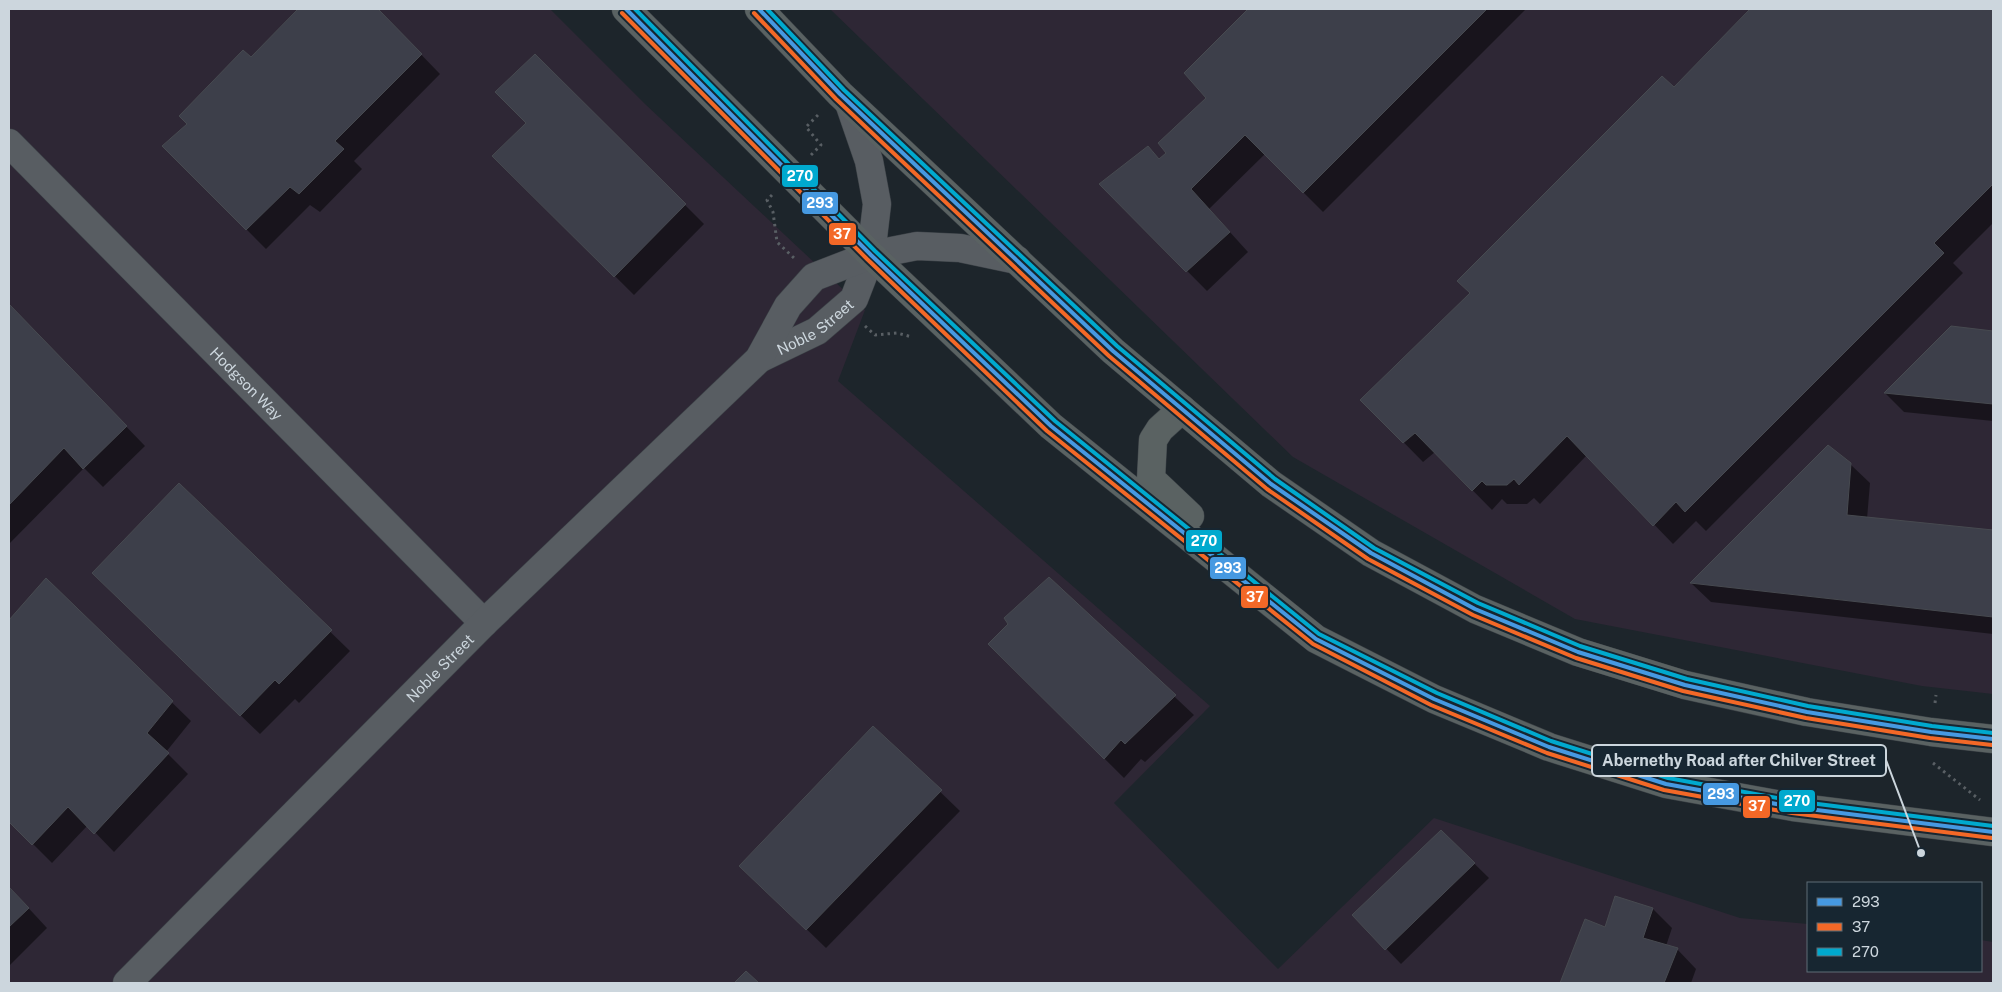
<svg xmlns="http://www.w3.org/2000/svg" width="2002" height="992" viewBox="0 0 2002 992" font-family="'Public Sans',sans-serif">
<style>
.industrial{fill:#2e2735}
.shadow{fill:#0007}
.building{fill:#3d3f4a;stroke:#474a50}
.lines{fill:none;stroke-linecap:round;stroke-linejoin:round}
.street-casing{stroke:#3c4247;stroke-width:29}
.primary-casing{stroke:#3c4247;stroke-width:29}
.path{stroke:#595f64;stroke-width:3;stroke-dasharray:2.5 4;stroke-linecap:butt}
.street{stroke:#585d62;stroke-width:28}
.primary{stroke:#5a6262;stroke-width:28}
.bus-1-casing{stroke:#172631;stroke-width:8}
.bus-2-casing{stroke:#172631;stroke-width:8}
.bus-3-casing{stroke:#172631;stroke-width:8}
.bus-1{stroke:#4699e1;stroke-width:4}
.bus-2{stroke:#f36827;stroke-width:4}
.bus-3{stroke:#00a9ce;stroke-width:4}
.labels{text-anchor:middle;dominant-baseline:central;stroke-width:4.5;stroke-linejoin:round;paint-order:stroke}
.street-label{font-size:15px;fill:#ccd6dd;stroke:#172631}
.leader{fill:none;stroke:#ccd6dd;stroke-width:2}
.callout-dot{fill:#ccd6dd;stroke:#172631;stroke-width:2}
.callout{fill:#172631;stroke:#ccd6dd;stroke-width:2}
.callout-label{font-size:16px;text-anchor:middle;font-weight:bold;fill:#ccd6dd}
.line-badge{stroke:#172631;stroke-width:2}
.badge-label{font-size:14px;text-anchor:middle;font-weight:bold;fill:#fff}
</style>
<rect width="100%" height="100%" fill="#1d252b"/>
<g class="industrial">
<polygon points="9,9 550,9 645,104 865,310 838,381 1210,706 1114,803 1278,969 1434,818 1740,918 1808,924 1808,971 1981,971 1981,940 1993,942 1993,983 9,983"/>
<polygon points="830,9 1993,9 1993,694 1922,686 1575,619 1293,457"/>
</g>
<g class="shadow">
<polygon points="300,9 377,9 440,74 354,161 362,169 320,212 310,205 266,249 164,146 189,124"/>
<polygon points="1249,9 1526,9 1323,212 1265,154 1209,209 1248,252 1207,291 1101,184 1159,160 1168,153 1208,98 1186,73"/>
<polygon points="1752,9 1993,9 1993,223 1953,263 1963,273 1706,531 1696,521 1673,544 1587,455 1540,504 1534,498 1527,504 1507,504 1502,499 1492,510 1435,452 1423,462 1362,400 1471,293"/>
<polygon points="535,55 704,224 634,295 494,156 527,123"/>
<polygon points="9,305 145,446 103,487 84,468 9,544"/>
<polygon points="1951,327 1993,332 1993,421 1904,412 1885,393"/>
<polygon points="1828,447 1850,464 1870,483 1867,519 1993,531 1993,634 1711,602 1691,583"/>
<polygon points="179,485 350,651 299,703 295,699 260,734 113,592"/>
<polygon points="1049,579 1194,715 1145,762 1141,759 1124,778 989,644 1010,624"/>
<polygon points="46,580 191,721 166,752 188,774 114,852 88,825 52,863 9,820 9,622"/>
<polygon points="873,727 960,811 826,948 761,885"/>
<polygon points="1441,831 1489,878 1401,964 1354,915"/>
<polygon points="9,887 47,928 9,966"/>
<polygon points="1616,897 1653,909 1672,928 1666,946 1677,949 1696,969 1691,983 1561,983 1586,921 1606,929"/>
</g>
<g class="building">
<polygon points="298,9 378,9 422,54 335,141 344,149 299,194 290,187 246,230 162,146 187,124 179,116 243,50 251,57"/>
<polygon points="1248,9 1487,9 1303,193 1245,135 1191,189 1230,232 1186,272 1099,184 1148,146 1159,159 1166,153 1158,143 1206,98 1184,73"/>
<polygon points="1750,9 1993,9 1993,184 1934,243 1944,253 1685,512 1676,502 1653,526 1567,436 1519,485 1514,479 1507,485 1486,485 1482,481 1472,491 1415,433 1403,443 1360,400 1470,293 1457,281 1662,76 1674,87"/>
<polygon points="535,54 686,204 614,277 492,156 526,123 495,92"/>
<polygon points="9,304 127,426 83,469 64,448 9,505"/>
<polygon points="1951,326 1993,331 1993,404 1884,393"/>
<polygon points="1828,445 1851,463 1847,515 1993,530 1993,617 1690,583"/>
<polygon points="179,483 332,630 279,684 275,680 240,716 92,573"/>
<polygon points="1049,577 1176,695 1125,744 1121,740 1104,759 988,644 1008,624 1004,618"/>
<polygon points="46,578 173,701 147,733 169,753 94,834 68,807 32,845 9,822 9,620"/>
<polygon points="873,726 942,790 806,930 739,866"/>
<polygon points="1441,830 1475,863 1385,950 1352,915"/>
<polygon points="9,887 29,908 9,927"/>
<polygon points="1615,896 1653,908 1643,938 1678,948 1664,983 1560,983 1585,919 1605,927"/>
<polygon points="746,971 759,983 734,983"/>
</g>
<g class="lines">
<defs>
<g id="street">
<path id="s1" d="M 9,143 L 484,623"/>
<path id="s2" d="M 759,359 L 817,331 L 854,299 L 871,255 L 877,204 L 869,161 L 849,103"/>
<path id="s3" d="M 127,983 L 484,623 L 759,359 L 788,306 L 814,277 L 871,255 L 917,246 L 960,248 L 1017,260"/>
</g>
<g id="primary">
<polyline points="626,9 871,255 1051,426 1316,639 1434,699 1549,747 1666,784 1793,807 1993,832"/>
<polyline points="759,9 840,94 1113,351 1271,484 1371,553 1475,609 1578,652 1685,685 1807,712 1931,732 1993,739"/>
<polyline points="1182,409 1160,429 1153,440 1151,479 1190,516"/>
</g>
</defs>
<use href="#street" class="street-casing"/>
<use href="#primary" class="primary-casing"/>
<g class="path">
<polyline points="811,155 821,145 806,127 819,114"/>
<polyline points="772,195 767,200 773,212 777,242 794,258"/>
<polyline points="865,326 875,335 897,333 912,337"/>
<polyline points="1935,703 1936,695"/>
<polyline points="1933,763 1980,800"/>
</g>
<use href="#street" class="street"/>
<use href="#primary" class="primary"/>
<defs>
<g id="bus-1">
<polyline points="626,9 871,255 1051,426 1316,639 1434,699 1549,747 1666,784 1793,807 1993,832"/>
<polyline points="759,9 840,94 1113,351 1271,484 1371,553 1475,609 1578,652 1685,685 1807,712 1931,732 1993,739"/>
</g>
<g id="bus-2">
<polyline points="622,13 867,259 1047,431 1313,644 1431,705 1547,753 1664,790 1792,813 1992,838"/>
<polyline points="754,13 836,99 1109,356 1267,489 1368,559 1473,615 1576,658 1683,691 1806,718 1930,738 1992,745"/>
</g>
<g id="bus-3">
<polyline points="635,9 875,251 1055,421 1319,634 1437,693 1551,741 1668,778 1794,801 1993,826"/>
<polyline points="767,9 844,90 1117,346 1275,479 1374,548 1478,603 1580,646 1687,679 1808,706 1932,726 1993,733"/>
</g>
</defs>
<use href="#bus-1" class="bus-1-casing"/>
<use href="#bus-2" class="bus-2-casing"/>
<use href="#bus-3" class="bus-3-casing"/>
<use href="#bus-1" class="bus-1"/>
<use href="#bus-2" class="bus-2"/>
<use href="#bus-3" class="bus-3"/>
</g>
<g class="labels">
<g class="street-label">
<text stroke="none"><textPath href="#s2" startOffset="65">Noble Street</textPath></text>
<text stroke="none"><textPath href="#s1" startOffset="338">Hodgson Way</textPath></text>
<text stroke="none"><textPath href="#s3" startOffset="444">Noble Street</textPath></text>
</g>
</g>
<path class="leader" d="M1921 853L1886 760"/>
<circle class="callout-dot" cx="1921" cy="853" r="5"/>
<rect class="callout" x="1592" y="745" width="294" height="31" rx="5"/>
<g class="callout-label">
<text x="1739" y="766">Abernethy Road after Chilver Street</text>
</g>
<g class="line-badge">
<rect x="781" y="164" width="38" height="24" rx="5" fill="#00a9ce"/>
<rect x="801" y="191" width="38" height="24" rx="5" fill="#4699e1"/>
<rect x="828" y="222" width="29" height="24" rx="5" fill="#f36827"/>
<rect x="1185" y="529" width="38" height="24" rx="5" fill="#00a9ce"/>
<rect x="1209" y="556" width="38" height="24" rx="5" fill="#4699e1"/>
<rect x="1240" y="585" width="29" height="24" rx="5" fill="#f36827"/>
<rect x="1702" y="782" width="38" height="24" rx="5" fill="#4699e1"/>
<rect x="1778" y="789" width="38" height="24" rx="5" fill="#00a9ce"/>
<rect x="1742" y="795" width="29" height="24" rx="5" fill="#f36827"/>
</g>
<g class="badge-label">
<text x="800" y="181">270</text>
<text x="820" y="208">293</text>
<text x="842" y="239">37</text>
<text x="1204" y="546">270</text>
<text x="1228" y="573">293</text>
<text x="1255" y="602">37</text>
<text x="1721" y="799">293</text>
<text x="1797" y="806">270</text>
<text x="1757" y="811">37</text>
</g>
<rect width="2002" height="992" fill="none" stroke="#ccd6dd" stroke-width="20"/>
<rect x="1807" y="882" width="175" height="90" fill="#172631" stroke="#5f6c76"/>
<rect x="1817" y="898" width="25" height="8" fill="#4699e1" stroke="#5f6c76"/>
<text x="1852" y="907" font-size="15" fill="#ccd6dd">293</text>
<rect x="1817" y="923" width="25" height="8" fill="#f36827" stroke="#5f6c76"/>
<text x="1852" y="932" font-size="15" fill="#ccd6dd">37</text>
<rect x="1817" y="948" width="25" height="8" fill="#00a9ce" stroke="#5f6c76"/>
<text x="1852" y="957" font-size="15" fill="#ccd6dd">270</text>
</svg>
